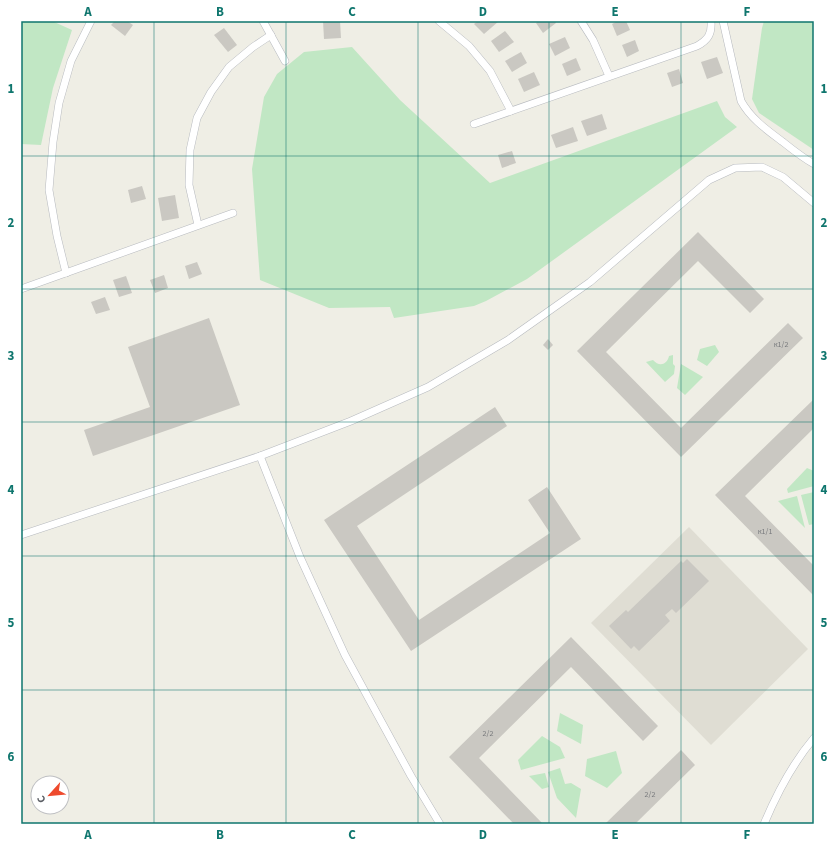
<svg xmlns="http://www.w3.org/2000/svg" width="835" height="845" viewBox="0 0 835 845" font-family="'Source Sans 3',sans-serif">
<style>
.education{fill:#dfddd3}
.green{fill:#c1e7c4}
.building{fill:#cac8c2}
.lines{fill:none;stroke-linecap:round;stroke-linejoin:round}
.minor-casing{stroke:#b7babf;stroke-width:8}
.minor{stroke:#fff;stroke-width:7}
.grid{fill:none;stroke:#0f766e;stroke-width:1;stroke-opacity:0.55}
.labels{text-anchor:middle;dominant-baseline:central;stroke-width:3.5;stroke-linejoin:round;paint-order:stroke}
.number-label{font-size:8px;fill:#787a7d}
.neatline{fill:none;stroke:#0f766e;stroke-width:1.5}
.grid-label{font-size:13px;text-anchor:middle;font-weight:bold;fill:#0f766e}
</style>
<rect width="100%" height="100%" fill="#efeee5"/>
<polygon class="education" points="689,527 808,649 711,745 591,623"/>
<g class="green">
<polygon points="21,21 52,21 72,30 53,88 41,145 21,144"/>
<polygon points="764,21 814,21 814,150 759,113 752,99 762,28"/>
<polygon points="352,47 400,100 490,183 717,101 725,117 737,127 527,279 486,301 474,306 394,318 390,307 329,308 260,280 252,169 264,97 277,74 304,52"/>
<polygon points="715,345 719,352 707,366 697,360 700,349"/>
<path d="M 673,355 L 673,364 L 675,366 L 674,374 L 665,382 L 646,362 L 653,360 C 659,367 667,365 669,356 Z"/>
<polygon points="681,364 703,377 685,395 677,388"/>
<polygon points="807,468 814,471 814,486 788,493 787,489"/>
<polygon points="814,492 814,524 809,525 801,495"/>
<polygon points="797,496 805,528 778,501"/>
<polygon points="560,713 583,725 581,744 557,731"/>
<polygon points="542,736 560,747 565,758 521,770 518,760"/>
<polygon points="616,751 622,773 607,788 585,776 587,759"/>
<polygon points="560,768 565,784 571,783 581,789 576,818 557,798 548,772"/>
<polygon points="545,773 549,787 542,789 529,776"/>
</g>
<g class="building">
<polygon points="115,21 127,21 133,25 125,36 111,25"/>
<polygon points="323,21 340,21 341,38 324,39"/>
<polygon points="478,21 499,21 484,34 474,24"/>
<polygon points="539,21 555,21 556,23 543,33 536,23"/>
<polygon points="618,21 626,21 630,30 617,36 612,24"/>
<polygon points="224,28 237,45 228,52 214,35"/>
<polygon points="505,31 514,42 499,52 491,41"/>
<polygon points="565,37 570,48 555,56 549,44"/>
<polygon points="635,40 639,51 627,57 622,45"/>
<polygon points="521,52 527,63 512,72 505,61"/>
<polygon points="717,57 723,73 707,79 701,62"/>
<polygon points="576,58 581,70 567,76 562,64"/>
<polygon points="679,69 683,83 672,87 667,73"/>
<polygon points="534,72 540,85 524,92 518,79"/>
<polygon points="602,114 607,129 587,136 581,121"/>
<polygon points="573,127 578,141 556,148 551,135"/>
<polygon points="512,151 516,163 502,168 498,155"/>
<polygon points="142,186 146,199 131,203 128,190"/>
<polygon points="175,195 179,218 162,221 158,198"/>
<polygon points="698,232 764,299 750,313 698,261 606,352 681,428 788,323 803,338 681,457 577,351"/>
<polygon points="197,262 202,274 189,279 185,266"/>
<polygon points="164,275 168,288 155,293 150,280"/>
<polygon points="126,276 132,293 119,297 113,280"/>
<polygon points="105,297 110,310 96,314 91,302"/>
<polygon points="209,318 240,405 93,456 84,430 150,407 128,347"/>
<polygon points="548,339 553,345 548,350 543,345"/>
<polygon points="814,399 814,428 745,496 814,566 814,596 715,495"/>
<polygon points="495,407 507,426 357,526 419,620 550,533 528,500 547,487 581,539 411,651 324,520"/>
<polygon points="687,559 709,581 676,613 672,609 665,615 670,621 639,651 634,646 631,649 609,626 626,610 628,612 681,561 683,563"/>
<polygon points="571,637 658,726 643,741 571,667 479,758 543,824 514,824 449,757"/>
<polygon points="681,750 695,765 635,824 605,824"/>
</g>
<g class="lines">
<defs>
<g id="minor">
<polyline points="263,21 285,61"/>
<polyline points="439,21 469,46 490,71 511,111"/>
<polyline points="581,21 593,40 609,76"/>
<path d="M 723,21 L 741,101 C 751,119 767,130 783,142 C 793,150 803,158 814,164"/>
<path d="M 474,124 L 697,46 C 708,40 712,34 711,21"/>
<polyline points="198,225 189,185 190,150 197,118 211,92 229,67 253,47 271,35"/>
<polyline points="66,273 57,236 49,190 53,142 59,103 71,61 91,21"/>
<polyline points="21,289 233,213"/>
<polyline points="260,456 300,557 345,655 411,776 440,824"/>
<polyline points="21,535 260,456 351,421 428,387 508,340 590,282 709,180 735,168 762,167 783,177 814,203"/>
<path d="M 764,824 C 777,793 792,764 814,738"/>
</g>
</defs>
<use href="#minor" class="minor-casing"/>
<use href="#minor" class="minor"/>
</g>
<path class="grid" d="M 154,21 L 154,824M 286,21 L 286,824M 418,21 L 418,824M 549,21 L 549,824M 681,21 L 681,824M 21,156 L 814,156M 21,289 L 814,289M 21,422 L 814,422M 21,556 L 814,556M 21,690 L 814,690"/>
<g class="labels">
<g class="number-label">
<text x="781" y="344">к1/2</text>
<text x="765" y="531">к1/1</text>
<text x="488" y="733">2/2</text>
<text x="650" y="794">2/2</text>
</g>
</g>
<rect width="835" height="845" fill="none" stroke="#ffffff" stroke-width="44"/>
<g transform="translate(50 795) rotate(243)"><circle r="19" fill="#ffffff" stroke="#bebfc2"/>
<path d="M0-3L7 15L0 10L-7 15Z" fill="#ee4a2d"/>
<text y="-6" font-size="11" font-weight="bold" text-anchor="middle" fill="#5d6066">С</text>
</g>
<rect x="22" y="22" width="791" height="801" class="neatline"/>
<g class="grid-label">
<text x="88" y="16">A</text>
<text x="220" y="16">B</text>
<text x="352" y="16">C</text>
<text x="483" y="16">D</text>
<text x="615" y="16">E</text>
<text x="747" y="16">F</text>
<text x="11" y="93">1</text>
<text x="824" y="93">1</text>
<text x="11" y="227">2</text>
<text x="824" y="227">2</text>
<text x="11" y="360">3</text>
<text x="824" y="360">3</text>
<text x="11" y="494">4</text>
<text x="824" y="494">4</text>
<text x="11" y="627">5</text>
<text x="824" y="627">5</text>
<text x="11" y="761">6</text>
<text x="824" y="761">6</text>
<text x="88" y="839">A</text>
<text x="220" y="839">B</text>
<text x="352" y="839">C</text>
<text x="483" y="839">D</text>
<text x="615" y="839">E</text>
<text x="747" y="839">F</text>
</g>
</svg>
